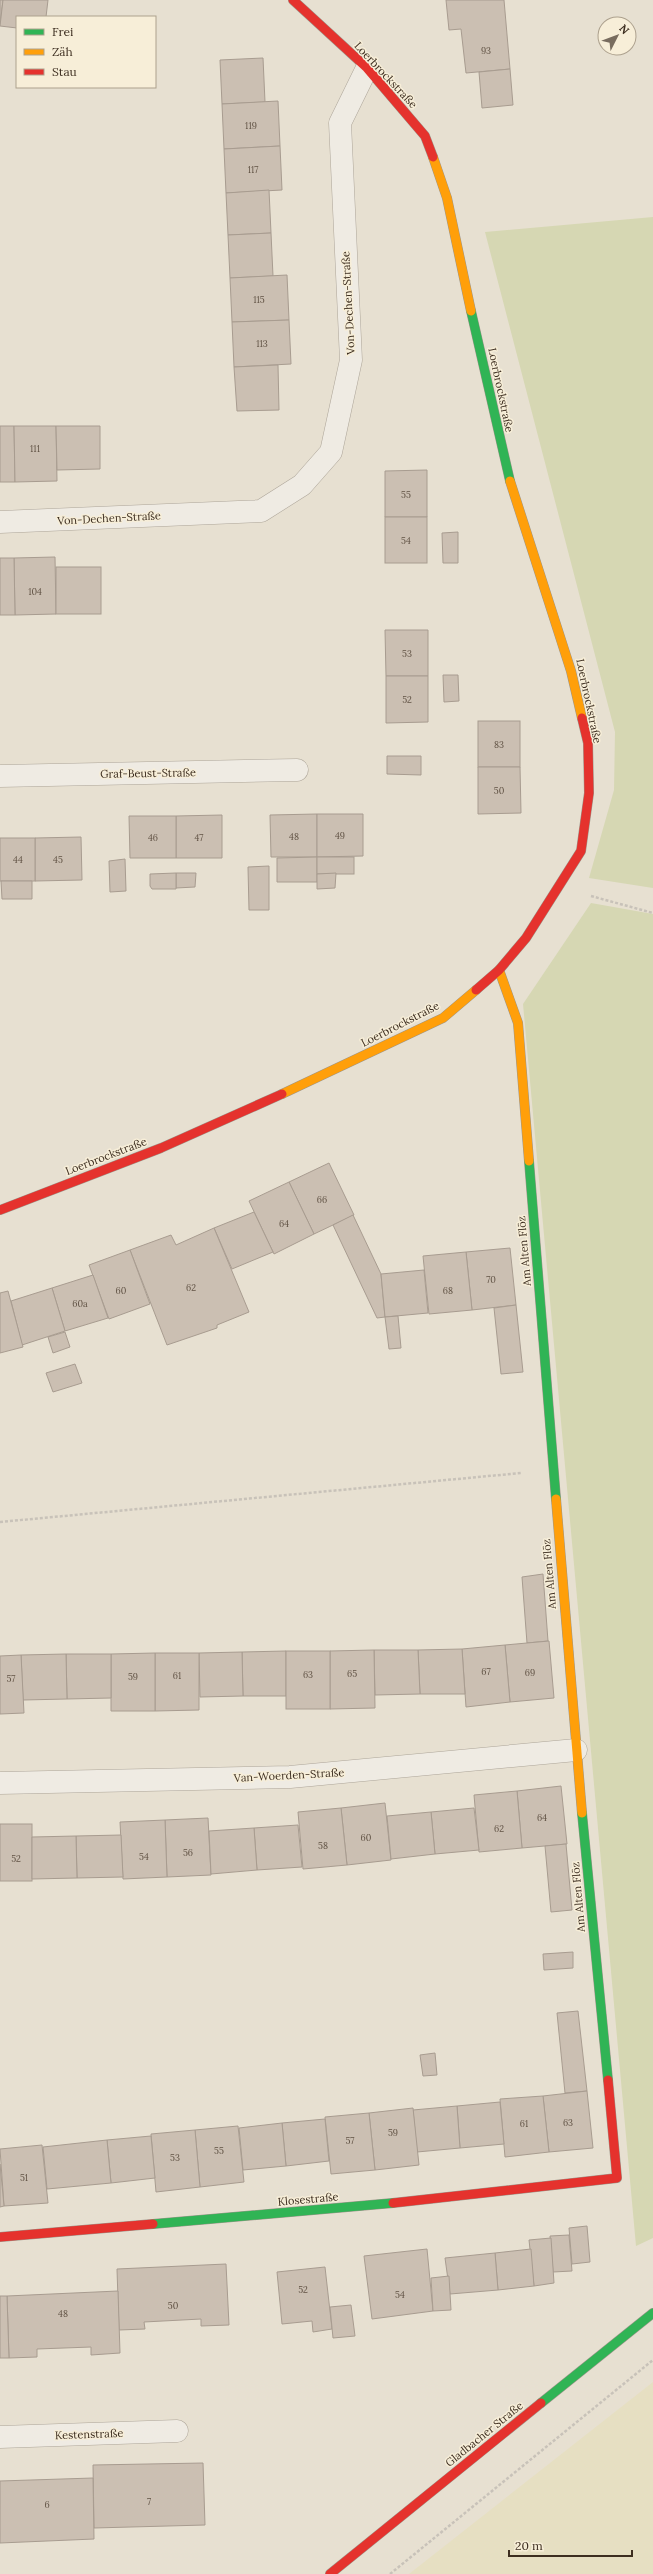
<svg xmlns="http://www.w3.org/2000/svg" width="653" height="2574" viewBox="0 0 653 2574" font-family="Lora,serif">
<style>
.farmland{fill:#e6dfc2}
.green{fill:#d6d7b3}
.building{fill:#cbbfb2;stroke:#a89c90}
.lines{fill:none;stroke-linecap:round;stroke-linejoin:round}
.street-casing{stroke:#ada599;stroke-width:23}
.fast-casing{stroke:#9c958a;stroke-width:10}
.slow-casing{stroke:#9c958a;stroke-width:10}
.jam-casing{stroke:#9c958a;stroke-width:10}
.path{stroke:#c8c2b9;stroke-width:2.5;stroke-dasharray:3 2;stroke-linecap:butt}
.street{stroke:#efebe3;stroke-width:22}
.fast{stroke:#30b455;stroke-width:9}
.slow{stroke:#ff9f0a;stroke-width:9}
.jam{stroke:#e5322d;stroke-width:9}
.labels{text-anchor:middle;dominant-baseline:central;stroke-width:3;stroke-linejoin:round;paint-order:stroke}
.number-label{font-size:9px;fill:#605244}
.street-label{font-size:11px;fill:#3d2e20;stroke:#f7eed8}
</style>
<rect width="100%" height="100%" fill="#e7e0d1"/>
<polygon class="farmland" points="653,2382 653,2574 409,2574"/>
<g class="green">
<polygon points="653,217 653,888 589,878 614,790 615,732 485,232"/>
<polygon points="591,903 653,914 653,2238 636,2246 523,1004"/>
</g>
<g class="building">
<polygon points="0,0 3,0 0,26"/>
<polygon points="3,0 48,0 46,17 17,17 17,28 0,26"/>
<polygon points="446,0 504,0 510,69 466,73 461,29 449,30"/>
<polygon points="263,58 265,102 222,104 220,60"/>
<polygon points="510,69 513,105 482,108 479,72"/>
<polygon points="278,101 280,146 224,149 222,104"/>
<polygon points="280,146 282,190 226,193 224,149"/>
<polygon points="269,190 271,233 228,235 226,193"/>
<polygon points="271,233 273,276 230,278 228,235"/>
<polygon points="287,275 289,320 232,322 230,278"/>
<polygon points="289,320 291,364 234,367 232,322"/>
<polygon points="278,365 279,410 237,411 234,367"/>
<polygon points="0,426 14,426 15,482 0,482"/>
<polygon points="14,426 56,426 57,481 15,482"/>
<polygon points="56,426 100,426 100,469 57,470"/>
<polygon points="427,470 427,517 385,517 385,471"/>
<rect x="385" y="517" width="42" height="46"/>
<polygon points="458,532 458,563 443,563 442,533"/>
<polygon points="55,557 56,614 15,615 14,558"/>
<polygon points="0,558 14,558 15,615 0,615"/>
<rect x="56" y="567" width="45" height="47"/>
<polygon points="385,630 428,630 428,676 386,676"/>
<polygon points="443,675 458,675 459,701 444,702"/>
<polygon points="386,676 428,676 428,722 386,723"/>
<rect x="478" y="721" width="42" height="46"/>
<polygon points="387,756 421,756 421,775 387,774"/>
<polygon points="478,767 520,767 521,813 478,814"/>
<polygon points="317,814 317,857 271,857 270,815"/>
<polygon points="317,814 363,814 363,856 317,857"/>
<polygon points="222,815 222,858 176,858 176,816"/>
<polygon points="129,816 176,816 176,858 130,858"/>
<polygon points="81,837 82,880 35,881 35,838"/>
<rect x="0" y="838" width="35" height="43"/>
<polygon points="317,857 317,882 277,882 277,858"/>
<rect x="317" y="857" width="37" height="17"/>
<polygon points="125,859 126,891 110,892 109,861"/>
<polygon points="269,866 269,910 249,910 248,867"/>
<polygon points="176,873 196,873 195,887 176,888"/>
<polygon points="176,873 176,889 152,889 150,886 150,874"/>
<polygon points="336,873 335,888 317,889 317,874"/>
<polygon points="1,881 32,881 32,899 2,899"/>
<polygon points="329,1163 354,1215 314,1234 289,1182"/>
<polygon points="289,1182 314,1234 274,1254 249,1201"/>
<polygon points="254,1212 273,1252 232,1269 214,1228"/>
<polygon points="353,1215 381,1274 385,1317 377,1318 333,1225"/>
<polygon points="214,1228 249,1312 217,1325 217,1328 167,1345 130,1250 171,1235 176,1245"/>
<polygon points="510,1248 516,1305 472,1310 466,1252"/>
<polygon points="130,1250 150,1304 109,1319 89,1265"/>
<polygon points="466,1252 472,1310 429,1314 423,1256"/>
<polygon points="424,1270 428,1313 385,1317 381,1274"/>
<polygon points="93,1275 108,1318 65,1331 52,1288"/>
<polygon points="52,1288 65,1331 22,1345 11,1301"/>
<polygon points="8,1291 23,1347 0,1353 0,1293"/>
<polygon points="516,1305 523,1372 501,1374 494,1308"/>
<polygon points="398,1316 401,1348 389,1349 385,1317"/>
<polygon points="65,1332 70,1347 53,1353 48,1337"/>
<polygon points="75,1364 82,1383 53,1392 46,1373"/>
<polygon points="543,1574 548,1641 527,1643 522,1577"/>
<polygon points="549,1641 554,1698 510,1702 505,1645"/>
<polygon points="505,1645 510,1702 466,1707 462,1649"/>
<polygon points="462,1649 465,1694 420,1694 418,1650"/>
<polygon points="374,1650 418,1650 420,1694 375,1695"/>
<polygon points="374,1650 375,1708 330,1709 330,1651"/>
<polygon points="286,1651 286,1696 243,1696 242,1652"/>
<rect x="286" y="1651" width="44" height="58"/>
<polygon points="242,1652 243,1696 200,1697 199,1653"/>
<polygon points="155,1653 199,1653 199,1710 155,1711"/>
<polygon points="155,1653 155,1711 111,1711 111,1654"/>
<polygon points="66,1654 111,1654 111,1698 67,1699"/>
<polygon points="66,1654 67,1699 23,1700 21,1655"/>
<polygon points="21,1655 24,1713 0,1714 0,1656"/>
<polygon points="561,1786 567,1844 522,1848 517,1791"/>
<polygon points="517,1791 522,1848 479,1852 474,1795"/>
<polygon points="385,1803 391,1860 347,1865 341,1808"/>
<polygon points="341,1808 347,1865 303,1869 298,1812"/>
<polygon points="474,1808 479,1850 435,1854 431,1812"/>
<polygon points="431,1812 435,1854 391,1859 387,1816"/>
<polygon points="208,1818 211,1875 167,1877 165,1820"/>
<polygon points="165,1820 167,1877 123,1879 120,1822"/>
<rect x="0" y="1824" width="32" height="57"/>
<polygon points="298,1825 302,1867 257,1870 254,1828"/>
<polygon points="254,1828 257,1870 211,1874 209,1831"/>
<polygon points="121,1835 123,1877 77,1878 76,1836"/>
<polygon points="76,1836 77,1878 32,1879 32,1837"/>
<polygon points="566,1844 572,1910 551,1912 545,1846"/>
<polygon points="573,1952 573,1968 544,1970 543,1954"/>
<polygon points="578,2011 587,2091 565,2093 557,2013"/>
<polygon points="435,2053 437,2075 423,2076 420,2055"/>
<polygon points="587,2091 593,2148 549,2152 543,2096"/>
<polygon points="543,2096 549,2152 505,2157 500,2099"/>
<polygon points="500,2102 504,2144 460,2148 457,2106"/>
<polygon points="457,2106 460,2148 417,2152 413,2110"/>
<polygon points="413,2108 419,2165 375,2170 369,2113"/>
<polygon points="369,2113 375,2170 331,2174 325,2117"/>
<polygon points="325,2119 329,2161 286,2166 282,2123"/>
<polygon points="282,2123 286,2166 243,2170 239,2128"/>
<polygon points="238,2126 244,2182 200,2187 195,2130"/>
<polygon points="195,2130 200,2187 156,2192 151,2134"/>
<polygon points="151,2136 155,2178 111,2183 107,2140"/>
<polygon points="107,2140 111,2183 47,2189 43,2147"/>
<polygon points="42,2145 48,2203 4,2206 0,2149"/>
<polygon points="0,2164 4,2206 0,2207"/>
<polygon points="587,2226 590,2262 572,2264 569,2228"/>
<polygon points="569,2235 572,2271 553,2272 550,2236"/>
<polygon points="551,2238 554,2283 534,2286 529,2240"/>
<polygon points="427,2249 433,2311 372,2319 364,2256"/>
<polygon points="531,2249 534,2286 498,2290 495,2253"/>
<polygon points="495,2253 498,2290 450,2294 445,2258"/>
<polygon points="226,2264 229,2325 201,2326 201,2319 144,2322 145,2329 119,2330 117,2269"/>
<polygon points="325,2267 332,2329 313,2332 312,2321 282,2324 277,2272"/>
<polygon points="449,2276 451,2310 433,2311 431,2278"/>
<polygon points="118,2291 120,2353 91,2355 91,2347 37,2349 37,2357 9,2358 7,2296"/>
<polygon points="0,2296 7,2296 9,2358 0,2358"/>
<polygon points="351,2305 355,2336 333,2338 330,2307"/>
<polygon points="203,2463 205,2525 94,2528 93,2465"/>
<polygon points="93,2478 94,2539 0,2543 0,2481"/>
</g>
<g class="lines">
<defs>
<g id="street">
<polyline points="0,522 261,511 302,485 331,452 351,360 340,123 367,68"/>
<polyline points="0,776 297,770"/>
<polyline points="0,1783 290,1777 576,1750"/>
<polyline points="0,2437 177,2431"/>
</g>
<g id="fast">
<polyline points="471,311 510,481"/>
<polyline points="529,1161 556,1499"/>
<polyline points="582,1813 608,2080"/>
<polyline points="153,2224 393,2203"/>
<polyline points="541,2403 653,2313"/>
</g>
<g id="slow">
<polyline points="433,157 447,198 471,311"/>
<polyline points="510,481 571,671 582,718"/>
<polyline points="499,970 518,1023 529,1161"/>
<polyline points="282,1094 443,1018 476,990"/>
<polyline points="556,1499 582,1813"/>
</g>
<g id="jam">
<polyline points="293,0 367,68 425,136 433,157"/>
<polyline points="476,990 499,970 526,938 581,851 589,793 588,743 582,718"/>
<polyline points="0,1210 161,1148 282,1094"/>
<polyline points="393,2203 617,2178 608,2080"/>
<polyline points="0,2237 153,2224"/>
<polyline points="330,2574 541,2403"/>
</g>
</defs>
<use href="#street" class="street-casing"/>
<use href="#fast" class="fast-casing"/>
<use href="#slow" class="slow-casing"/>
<use href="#jam" class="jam-casing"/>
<g class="path">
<polyline points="591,896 653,913"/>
<polyline points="0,1522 521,1473"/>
<polyline points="390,2574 653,2360"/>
</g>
<use href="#street" class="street"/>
<use href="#fast" class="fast"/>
<use href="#slow" class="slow"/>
<use href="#jam" class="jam"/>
</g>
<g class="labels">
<g class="number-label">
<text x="486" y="50">93</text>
<text x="251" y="125">119</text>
<text x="253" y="169">117</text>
<text x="259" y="299">115</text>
<text x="262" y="343">113</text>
<text x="35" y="448">111</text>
<text x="406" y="494">55</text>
<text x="406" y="540">54</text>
<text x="35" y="591">104</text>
<text x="407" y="653">53</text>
<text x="407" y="699">52</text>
<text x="499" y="744">83</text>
<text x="499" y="790">50</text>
<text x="340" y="835">49</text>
<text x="294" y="836">48</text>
<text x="153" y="837">46</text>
<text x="199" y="837">47</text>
<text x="18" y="859">44</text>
<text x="58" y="859">45</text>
<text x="322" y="1199">66</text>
<text x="284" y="1223">64</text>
<text x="491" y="1279">70</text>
<text x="191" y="1287">62</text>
<text x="121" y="1290">60</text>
<text x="448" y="1290">68</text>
<text x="80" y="1303">60a</text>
<text x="486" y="1671">67</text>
<text x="530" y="1672">69</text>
<text x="352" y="1673">65</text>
<text x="308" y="1674">63</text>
<text x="177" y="1675">61</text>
<text x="133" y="1676">59</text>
<text x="11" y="1678">57</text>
<text x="542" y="1817">64</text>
<text x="499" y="1828">62</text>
<text x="366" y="1837">60</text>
<text x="323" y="1845">58</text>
<text x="188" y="1852">56</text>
<text x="144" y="1856">54</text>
<text x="16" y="1858">52</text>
<text x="568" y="2122">63</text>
<text x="524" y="2123">61</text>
<text x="393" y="2132">59</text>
<text x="350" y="2140">57</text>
<text x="219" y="2150">55</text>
<text x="175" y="2157">53</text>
<text x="24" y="2177">51</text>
<text x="303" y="2289">52</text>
<text x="400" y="2294">54</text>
<text x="173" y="2305">50</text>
<text x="63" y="2313">48</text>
<text x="149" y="2501">7</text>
<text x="47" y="2504">6</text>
</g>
<g class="street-label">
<text transform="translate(386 75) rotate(47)">Loerbrockstraße</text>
<text transform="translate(348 303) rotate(-93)">Von-Dechen-Straße</text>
<text transform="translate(501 390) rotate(78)">Loerbrockstraße</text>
<text transform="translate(109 518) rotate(-3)">Von-Dechen-Straße</text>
<text transform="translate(589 701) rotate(78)">Loerbrockstraße</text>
<text transform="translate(148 773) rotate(-1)">Graf-Beust-Straße</text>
<text transform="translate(400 1024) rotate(-27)">Loerbrockstraße</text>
<text transform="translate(106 1156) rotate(-21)">Loerbrockstraße</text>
<text transform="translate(524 1251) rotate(-95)">Am Alten Flöz</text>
<text transform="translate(549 1574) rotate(-95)">Am Alten Flöz</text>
<text transform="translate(289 1775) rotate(-3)">Van-Woerden-Straße</text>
<text transform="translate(578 1897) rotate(-95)">Am Alten Flöz</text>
<text transform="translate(308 2199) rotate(-5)">Klosestraße</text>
<text transform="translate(89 2434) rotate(-2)">Kestenstraße</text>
<text transform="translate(484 2434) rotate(-39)">Gladbacher Straße</text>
</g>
</g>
<rect x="16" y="16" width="140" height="72" fill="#f7eed8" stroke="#ada18e"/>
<rect x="24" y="29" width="20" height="6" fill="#30b455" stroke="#ada18e"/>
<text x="52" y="36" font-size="12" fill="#3d2e20">Frei</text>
<rect x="24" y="49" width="20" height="6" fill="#ff9f0a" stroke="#ada18e"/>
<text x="52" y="56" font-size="12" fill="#3d2e20">Zäh</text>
<rect x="24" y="69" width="20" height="6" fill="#e5322d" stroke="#ada18e"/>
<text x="52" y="76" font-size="12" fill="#3d2e20">Stau</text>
<g transform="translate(617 36) rotate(48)"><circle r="19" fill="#f7eed8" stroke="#ada18e"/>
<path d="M0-3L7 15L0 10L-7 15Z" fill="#786c5e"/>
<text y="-6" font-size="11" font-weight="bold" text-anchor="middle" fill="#3d2e20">N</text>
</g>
<path d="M509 2550v6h123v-6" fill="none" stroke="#3d2e20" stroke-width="2"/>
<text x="515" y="2550" font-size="12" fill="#3d2e20" stroke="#f7eed8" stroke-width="3" paint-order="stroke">20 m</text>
</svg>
